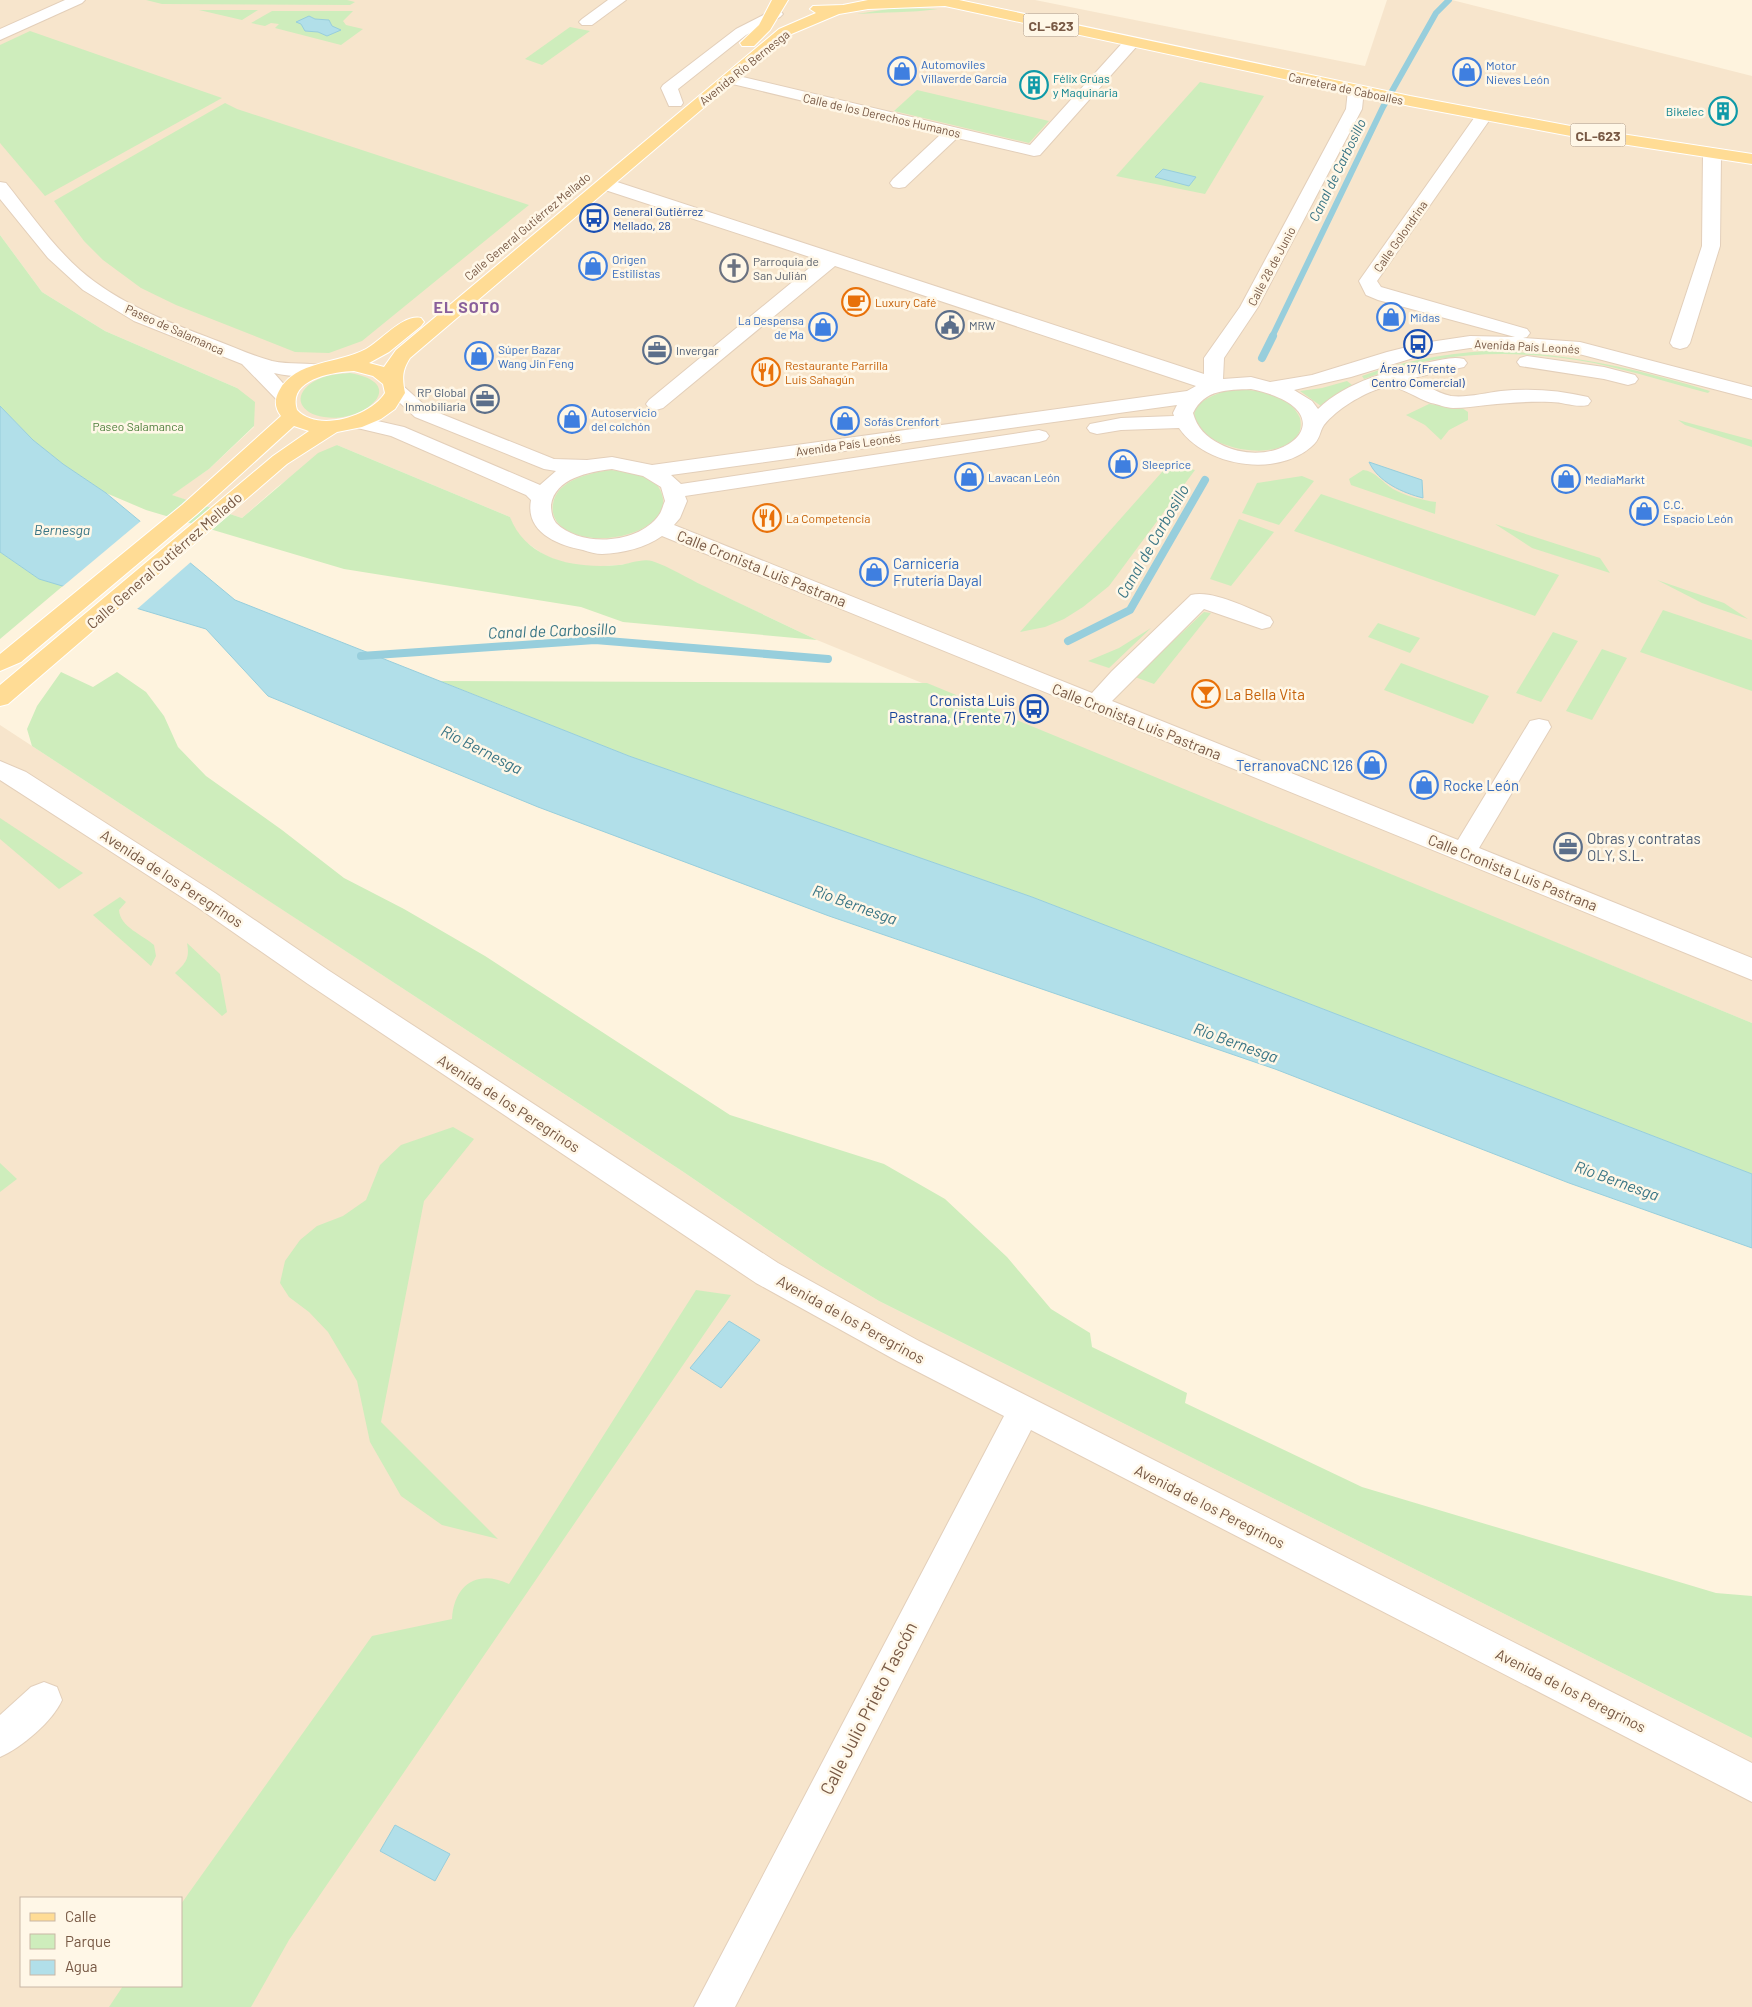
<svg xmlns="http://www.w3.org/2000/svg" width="1752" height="2007" viewBox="0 0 1752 2007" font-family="Barlow,sans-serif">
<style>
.residential{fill:#f7e5cc;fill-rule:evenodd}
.green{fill:#ceedbc;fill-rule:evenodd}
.water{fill:#b1dfe9;stroke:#97cedc}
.pier{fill:#fef3de}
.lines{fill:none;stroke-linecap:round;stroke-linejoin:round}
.stream-far1{stroke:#97cedc;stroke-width:6}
.stream{stroke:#97cedc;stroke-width:8}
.minor-casing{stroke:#e3cfba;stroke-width:2}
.major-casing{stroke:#fff;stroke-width:2}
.minor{fill:#fff;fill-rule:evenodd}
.major{fill:#ffdc95;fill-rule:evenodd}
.labels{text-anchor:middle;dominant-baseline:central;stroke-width:5;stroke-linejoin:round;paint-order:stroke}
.far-shop-label{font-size:12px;fill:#366cbe;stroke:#fff7e7;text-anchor:start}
.far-street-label{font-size:12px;fill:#775844;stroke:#fff7e7}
.far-culture-label{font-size:12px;fill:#0d838f;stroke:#fff7e7;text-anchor:start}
.far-transit-label{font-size:12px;fill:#164399;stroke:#fff7e7;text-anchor:start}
.far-worship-label{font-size:12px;fill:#5b616d;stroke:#fff7e7;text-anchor:start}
.far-food-label{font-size:12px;fill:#c56008;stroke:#fff7e7;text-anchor:start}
.far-service-label{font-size:12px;fill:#4e5e75;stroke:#fff7e7;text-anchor:start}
.far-park-label{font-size:12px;fill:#4c7e3b;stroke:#fff7e7}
.shield{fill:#fff7e7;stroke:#a08875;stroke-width:1}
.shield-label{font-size:14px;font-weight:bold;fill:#775844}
.far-water-label{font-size:14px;font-style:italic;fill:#397585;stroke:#fff7e7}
.street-label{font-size:15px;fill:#775844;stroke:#fff7e7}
.shop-label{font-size:15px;fill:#366cbe;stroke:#fff7e7;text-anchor:start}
.food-label{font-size:15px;fill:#c56008;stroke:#fff7e7;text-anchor:start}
.transit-label{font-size:15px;fill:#164399;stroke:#fff7e7;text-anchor:end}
.service-label{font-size:15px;fill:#4e5e75;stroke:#fff7e7;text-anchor:start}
.far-district-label{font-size:16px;font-weight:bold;letter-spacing:1px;fill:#895f9b;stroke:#fff7e7}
.water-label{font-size:16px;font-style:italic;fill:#397585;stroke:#fff7e7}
.near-street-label{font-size:18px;fill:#775844;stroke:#fff7e7}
</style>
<rect width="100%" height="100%" fill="#fef3de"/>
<g class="residential">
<polygon points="0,0 1035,0 1365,66 1387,0 1452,0 1752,76 1752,1023 817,640 650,561 619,565 589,567 563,563 544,555 523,540 514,528 510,517 337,445 277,487 242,518 171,495 209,469 254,427 237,388 105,331 42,292 0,235"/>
<path d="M 0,725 L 682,1171 L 821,1266 L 879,1301 L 1752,1738 L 1752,2007 L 0,2007 ZM 21,1898 L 181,1898 L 181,1986 L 21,1986 Z"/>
</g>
<g class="green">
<polygon points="146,0 347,0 355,2 350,5 162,4"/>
<path d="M 895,8 L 938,9 C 910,13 884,12 857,14 Z"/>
<polygon points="199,10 258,10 242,20"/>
<path d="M 272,11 L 353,11 L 343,21 L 346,25 L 363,29 L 341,45 L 275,28 L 279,24 L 271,23 L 265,26 L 251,23 ZM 309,16 L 315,19 L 329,20 L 332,26 L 340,30 L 327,36 L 318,32 L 305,31 L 301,24 Z"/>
<polygon points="570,27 590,31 542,65 525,59"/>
<polygon points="30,31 222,98 45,196 0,143 0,45"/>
<polygon points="1200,82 1264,96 1205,194 1116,176"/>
<polygon points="917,90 1049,121 1029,143 894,111"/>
<polygon points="225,103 237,109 529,205 362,341 329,353 295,352 176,305 141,288 103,260 84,241 54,201"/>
<path d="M 0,235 L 42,292 L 105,331 L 237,388 L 255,402 L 254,426 L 209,469 L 172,495 L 242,518 L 318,453 L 337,445 L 510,517 C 527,561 577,569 619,565 C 628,564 643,558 652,561 C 670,567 687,578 704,586 C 741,604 779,622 817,640 L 623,622 L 581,607 L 344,569 L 146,510 L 106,493 L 63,464 L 33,440 L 0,406 Z"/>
<path d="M 1486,351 C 1563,352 1636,368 1710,391 L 1708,393 C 1670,383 1632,371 1594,363 C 1517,348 1437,351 1364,379 L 1362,376 C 1402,361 1443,354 1486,351 Z"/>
<path d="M 350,373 C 412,384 362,424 324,417 C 302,414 290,397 313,382 C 324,375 337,374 350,373 Z"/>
<polygon points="1347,381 1352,385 1321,406 1300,391 1322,388"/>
<path d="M 1234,389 C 1258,390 1289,393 1300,418 C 1301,423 1301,429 1299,433 C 1282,462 1221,451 1202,431 C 1178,406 1215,393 1234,389 Z"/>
<polygon points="1429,404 1462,408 1468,412 1468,420 1449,430 1441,440 1425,425 1406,415"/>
<polygon points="1678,420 1752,440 1752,447 1685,425"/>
<polygon points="1170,463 1195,470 1109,586 1083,607 1064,619 1045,627 1020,632"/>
<path d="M 611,470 C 631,472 660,475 663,499 C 664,508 659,517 652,522 C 631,541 576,546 557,522 C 553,516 552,510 553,504 C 557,479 591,473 611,470 Z"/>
<path d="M 1363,470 C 1375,471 1383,483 1393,489 C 1406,496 1421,500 1436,502 L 1435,514 L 1351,485 L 1349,479 Z"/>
<polygon points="1302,476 1314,481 1279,525 1242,513 1257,483"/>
<polygon points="1321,494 1559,575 1535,616 1294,531"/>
<polygon points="1239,519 1274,532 1231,586 1210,579"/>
<polygon points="1495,524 1600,558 1610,573 1532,548"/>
<polygon points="0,552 39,579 64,585 0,639"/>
<polygon points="1657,580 1724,603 1748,619 1702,603"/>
<polygon points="1663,610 1752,640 1752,691 1640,652"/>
<polygon points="1204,612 1211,613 1154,684 1135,677"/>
<polygon points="1378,623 1420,638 1410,653 1368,637"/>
<polygon points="1151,628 1109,668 1088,661 1119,648"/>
<polygon points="1553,632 1578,641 1541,702 1516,693"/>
<polygon points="1602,649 1627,658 1592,720 1566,711"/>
<polygon points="1401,663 1489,696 1473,724 1384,690"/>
<polygon points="61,672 93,687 117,672 146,692 164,716 178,747 206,776 282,830 344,878 404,909 485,956 730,1115 884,1164 945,1199 1007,1257 1051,1309 1090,1333 1092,1347 1187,1393 1185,1403 1362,1487 1716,1593 1752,1596 1752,1738 879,1301 821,1266 682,1171 32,746 27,729 37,706"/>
<polygon points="440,681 927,683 1752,1023 1752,1174 1032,897 629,756"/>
<polygon points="0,818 83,873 59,889 0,839"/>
<path d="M 120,897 L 126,902 L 119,910 C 120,927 143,935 154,945 L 156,956 L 151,966 L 93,915 Z"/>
<path d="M 187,943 L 220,974 L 227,1012 L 222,1016 L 175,973 C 186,963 190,958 187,943 Z"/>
<polygon points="453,1127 474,1139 424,1201 381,1422 498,1539 442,1525 401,1496 370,1442 357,1381 328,1332 309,1312 289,1297 280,1283 285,1261 300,1240 317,1226 343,1216 366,1200 380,1165 401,1145"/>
<polygon points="0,1163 17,1179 0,1192"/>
<path d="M 696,1290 L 731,1295 L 289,1940 L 251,2007 L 109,2007 L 123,1986 L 181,1986 L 181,1904 L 372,1636 L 452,1619 C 454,1584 478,1569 509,1584 Z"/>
</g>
<g class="water">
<polygon points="309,16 315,19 329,20 332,26 341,30 327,36 318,32 305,31 301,24 296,22"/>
<polygon points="1163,169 1196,177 1189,186 1155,177"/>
<polygon points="0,406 33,440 63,464 106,493 235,600 629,756 1032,897 1752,1174 1752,1248 1569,1183 1275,1069 829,916 538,807 268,696 206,629 39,579 0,552"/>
<path d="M 1369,462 L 1422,480 L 1423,498 C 1403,493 1378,482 1369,462 Z"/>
<polygon points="729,1321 760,1340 721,1388 690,1368"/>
<polygon points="395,1825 450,1854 435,1881 380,1851"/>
</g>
<polygon class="pier" points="142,520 192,561 136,610 62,587"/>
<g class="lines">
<polyline class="stream-far1" points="1272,337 1383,107 1436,13 1449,0"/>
<g class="stream">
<polyline points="1262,358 1273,336"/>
<polyline points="1068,641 1130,610 1205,480"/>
<polyline points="361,656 595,640 828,659"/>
</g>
<defs>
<g id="minor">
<polygon points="65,0 85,0 82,3 0,40 0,29"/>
<polygon points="608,0 626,0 592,25 582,25 579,22 582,19"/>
<polygon points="775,9 780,11 783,14 780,17 746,35 678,89 683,103 681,106 669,106 661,88 663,85 736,29"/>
<polygon points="1131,38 1137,40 1139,43 1137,46 1040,155 1034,156 957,138 905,187 899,188 893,187 890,183 893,179 941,134 724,82 722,79 724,76 730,74 1030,145 1125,40"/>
<path d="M 1356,85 L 1362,87 L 1364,90 L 1362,109 L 1258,307 L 1224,358 L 1223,379 L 1251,377 L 1270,382 L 1312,375 L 1387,352 L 1423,343 L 1470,336 L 1515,337 L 1378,300 L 1366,295 L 1359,281 L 1479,111 L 1491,111 L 1493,115 L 1377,281 L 1381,287 L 1527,329 L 1530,333 L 1527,337 L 1523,338 L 1580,342 L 1752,387 L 1752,399 L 1579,354 L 1498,348 L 1470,348 L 1423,355 L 1351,377 L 1294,390 L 1312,401 L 1318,409 C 1347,381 1392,370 1430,362 C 1441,360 1453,356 1464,359 L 1467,363 L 1464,367 L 1408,379 C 1424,382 1435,393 1451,396 C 1466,398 1485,393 1501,391 C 1530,388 1559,390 1588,397 L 1591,401 L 1588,405 C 1575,408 1564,402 1551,402 C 1529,401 1508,403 1487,405 C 1476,406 1464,408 1453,408 C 1446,408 1438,404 1431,403 C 1415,398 1398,383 1381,388 C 1362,394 1337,409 1324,425 C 1319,432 1321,439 1311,447 C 1275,478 1205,466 1179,428 L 1121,430 L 1097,434 L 1090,432 L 1087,428 L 1090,424 L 1121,418 L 1174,416 L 1173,413 L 1177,405 L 671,475 L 681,484 L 1039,430 L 1046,432 L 1049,436 L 1046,440 L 1039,442 L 685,496 L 687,501 L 680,518 L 674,525 L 1092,693 L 1112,671 L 1191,595 C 1212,589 1250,609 1270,617 L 1273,622 L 1270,627 L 1262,629 L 1204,609 L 1112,701 L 1458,840 L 1530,721 L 1539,719 L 1548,721 L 1551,727 L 1479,848 L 1752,958 L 1752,980 L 662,536 C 645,548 623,553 602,554 C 596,554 589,552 583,550 C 557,545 525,532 531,500 L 526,495 L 391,436 L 353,427 L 350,423 L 353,419 L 360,417 L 404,427 L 540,485 L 556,471 L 544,469 L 415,417 L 385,389 L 388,385 L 395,383 L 402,385 L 429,409 L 554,459 L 587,460 L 612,457 L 652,465 L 1187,391 L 1196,386 L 835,266 L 663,408 L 656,410 L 649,408 L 646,404 L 649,400 L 819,260 L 599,188 L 596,184 L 599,180 L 605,179 L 611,180 L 1204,374 L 1204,358 L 1240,307 L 1346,109 L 1348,90 L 1350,87 ZM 1251,389 C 1354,411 1282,476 1220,444 C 1206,437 1197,428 1193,413 C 1205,389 1227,390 1251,389 ZM 612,469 L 643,476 L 661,487 L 665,501 C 663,505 662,511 659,515 C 639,544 581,548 556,523 C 552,518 551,511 551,505 C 555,478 589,472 612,469 Z"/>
<polygon points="1712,149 1718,150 1721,154 1720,246 1690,343 1687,347 1680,349 1673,347 1670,343 1702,246 1703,154 1706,150"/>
<path d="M 0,182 L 6,183 C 30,213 52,245 80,270 C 119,304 168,322 215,340 C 234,347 253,356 272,361 C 290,365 308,362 325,366 L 328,370 L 325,374 C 309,378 291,377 274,373 L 295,397 L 292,401 L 285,403 L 278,401 L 242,364 L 134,321 L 83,290 L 48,258 L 0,199 Z"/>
<polygon points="1527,356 1604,367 1635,375 1638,379 1635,383 1628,385 1604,379 1520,366 1517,362 1520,358"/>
<polygon points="0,761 26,772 215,893 328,970 778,1263 919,1341 1752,1763 1752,1802 1031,1430 735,2007 694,2007 1004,1416 897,1361 756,1283 308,984 197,907 0,780"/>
<path d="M 44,1682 L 57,1687 L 62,1700 C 53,1721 21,1748 0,1757 L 0,1715 L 31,1687 Z"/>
</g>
<g id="major">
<polygon points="772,0 788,0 770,30 754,46 742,46 740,43 759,25"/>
<path d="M 868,0 L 959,0 L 1410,96 L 1576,127 L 1752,154 L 1752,164 L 1576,137 L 1410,106 L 945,6 L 868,9 L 839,14 L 789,35 L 410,358 C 402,370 402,379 405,393 L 395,409 L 381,419 L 362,427 L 337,432 L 287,464 L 8,704 L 0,706 L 0,685 L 273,456 L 309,431 L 294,426 L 197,514 L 21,662 L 0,671 L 0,654 L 182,505 L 281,416 C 275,408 274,400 279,391 C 295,360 339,364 366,349 C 382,340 403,314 421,318 L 424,322 L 421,326 L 389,352 L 369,363 L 384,367 L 396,350 L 779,29 L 816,13 L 810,9 L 813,6 L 843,5 ZM 354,371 L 373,376 L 383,384 L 385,393 C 371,416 318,433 297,410 C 287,379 333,372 354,371 Z"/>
</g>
</defs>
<use href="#minor" class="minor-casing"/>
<use href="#major" class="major-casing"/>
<use href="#minor" class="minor"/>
<use href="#major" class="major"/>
</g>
<defs>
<symbol id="shop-ring" viewBox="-11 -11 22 22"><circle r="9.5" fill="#fff7e7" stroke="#3f7fe0" stroke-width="1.5"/><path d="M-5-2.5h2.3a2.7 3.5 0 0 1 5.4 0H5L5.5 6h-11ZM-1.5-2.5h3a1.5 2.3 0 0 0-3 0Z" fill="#3f7fe0"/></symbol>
<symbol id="building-ring" viewBox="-11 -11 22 22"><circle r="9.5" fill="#fff7e7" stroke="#0f9aa8" stroke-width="1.5"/><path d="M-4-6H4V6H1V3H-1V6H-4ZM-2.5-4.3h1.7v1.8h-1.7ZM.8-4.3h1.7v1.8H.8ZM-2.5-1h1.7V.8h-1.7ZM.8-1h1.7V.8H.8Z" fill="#0f9aa8"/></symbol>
<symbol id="bus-ring" viewBox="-11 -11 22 22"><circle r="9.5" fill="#fff7e7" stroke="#1a4fb4" stroke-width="1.5"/><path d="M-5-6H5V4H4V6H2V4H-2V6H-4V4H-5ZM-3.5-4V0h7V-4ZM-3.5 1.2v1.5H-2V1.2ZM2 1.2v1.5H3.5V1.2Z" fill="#1a4fb4"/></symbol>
<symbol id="church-ring" viewBox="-11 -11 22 22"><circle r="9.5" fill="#fff7e7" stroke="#6b7280" stroke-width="1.5"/><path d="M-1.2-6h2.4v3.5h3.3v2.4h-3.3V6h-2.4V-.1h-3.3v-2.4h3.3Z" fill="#6b7280"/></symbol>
<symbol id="cafe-ring" viewBox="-11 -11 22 22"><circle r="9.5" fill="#fff7e7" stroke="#e8710a" stroke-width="1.5"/><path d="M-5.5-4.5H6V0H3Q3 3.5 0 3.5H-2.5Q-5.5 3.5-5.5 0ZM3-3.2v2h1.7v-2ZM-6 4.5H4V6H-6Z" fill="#e8710a"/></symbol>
<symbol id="civic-ring" viewBox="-11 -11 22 22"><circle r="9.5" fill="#fff7e7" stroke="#5c6f8a" stroke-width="1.5"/><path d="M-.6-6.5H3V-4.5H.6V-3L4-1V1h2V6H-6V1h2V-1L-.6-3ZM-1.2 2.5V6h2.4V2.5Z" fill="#5c6f8a"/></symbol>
<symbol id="office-ring" viewBox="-11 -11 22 22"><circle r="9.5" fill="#fff7e7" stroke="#5c6f8a" stroke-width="1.5"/><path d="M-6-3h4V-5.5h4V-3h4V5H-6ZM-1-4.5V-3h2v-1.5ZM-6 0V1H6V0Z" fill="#5c6f8a"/></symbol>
<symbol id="restaurant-ring" viewBox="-11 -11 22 22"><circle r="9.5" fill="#fff7e7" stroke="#e8710a" stroke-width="1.5"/><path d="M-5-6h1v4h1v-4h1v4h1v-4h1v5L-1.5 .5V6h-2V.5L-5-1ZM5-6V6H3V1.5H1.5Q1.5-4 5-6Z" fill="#e8710a"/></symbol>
<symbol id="bar-ring" viewBox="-11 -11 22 22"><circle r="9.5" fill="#fff7e7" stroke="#e8710a" stroke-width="1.5"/><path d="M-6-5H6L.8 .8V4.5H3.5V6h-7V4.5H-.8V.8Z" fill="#e8710a"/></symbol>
</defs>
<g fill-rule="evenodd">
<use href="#shop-ring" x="886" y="55" width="32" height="32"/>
<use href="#shop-ring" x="1451" y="56" width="32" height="32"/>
<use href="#building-ring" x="1018" y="69" width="32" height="32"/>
<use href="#building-ring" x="1707" y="95" width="32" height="32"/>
<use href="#bus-ring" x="578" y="202" width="32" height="32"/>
<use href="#shop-ring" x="577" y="250" width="32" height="32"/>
<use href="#church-ring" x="718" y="252" width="32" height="32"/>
<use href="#cafe-ring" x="840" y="286" width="32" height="32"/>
<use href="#shop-ring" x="1375" y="301" width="32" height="32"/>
<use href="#civic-ring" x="934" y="309" width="32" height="32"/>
<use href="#shop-ring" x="807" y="311" width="32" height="32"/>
<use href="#bus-ring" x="1402" y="328" width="32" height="32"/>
<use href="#office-ring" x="641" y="334" width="32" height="32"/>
<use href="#shop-ring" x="463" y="340" width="32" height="32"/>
<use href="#restaurant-ring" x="750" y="356" width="32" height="32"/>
<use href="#office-ring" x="469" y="383" width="32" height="32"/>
<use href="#shop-ring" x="556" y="403" width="32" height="32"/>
<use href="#shop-ring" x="829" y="405" width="32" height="32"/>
<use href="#shop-ring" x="1107" y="448" width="32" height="32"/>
<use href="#shop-ring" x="953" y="461" width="32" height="32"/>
<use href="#shop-ring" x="1550" y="463" width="32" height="32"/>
<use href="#shop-ring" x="1628" y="495" width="32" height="32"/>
<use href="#restaurant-ring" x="751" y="502" width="32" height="32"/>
<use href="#shop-ring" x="858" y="556" width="32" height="32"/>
<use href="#bar-ring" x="1190" y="678" width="32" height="32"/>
<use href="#bus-ring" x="1018" y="693" width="32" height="32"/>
<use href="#shop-ring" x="1356" y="749" width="32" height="32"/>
<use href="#shop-ring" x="1408" y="769" width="32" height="32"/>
<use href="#office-ring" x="1552" y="831" width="32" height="32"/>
</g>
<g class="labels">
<g class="far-shop-label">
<text x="921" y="64">Automoviles<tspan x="921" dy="14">Villaverde García</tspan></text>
<text x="1486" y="65">Motor<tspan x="1486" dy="14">Nieves León</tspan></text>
<text x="612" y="259">Origen<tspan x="612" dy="14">Estilistas</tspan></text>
<text x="1410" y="317">Midas</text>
<text x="804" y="320" text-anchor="end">La Despensa<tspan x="804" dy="14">de Ma</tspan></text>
<text x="498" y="349">Súper Bazar<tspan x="498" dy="14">Wang Jin Feng</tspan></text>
<text x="591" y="412">Autoservicio<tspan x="591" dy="14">del colchón</tspan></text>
<text x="864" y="421">Sofás Crenfort</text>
<text x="1142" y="464">Sleeprice</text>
<text x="988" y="477">Lavacan León</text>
<text x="1585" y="479">MediaMarkt</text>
<text x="1663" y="504">C.C.<tspan x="1663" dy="14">Espacio León</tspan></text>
</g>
<g class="far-street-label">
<text transform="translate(744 67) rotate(-39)">Avenida Río Bernesga</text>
<text transform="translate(1346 88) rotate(12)">Carretera de Caboalles</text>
<text transform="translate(882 115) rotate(13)">Calle de los Derechos Humanos</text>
<text transform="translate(527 226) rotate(-40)">Calle General Gutiérrez Mellado</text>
<text transform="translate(1400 236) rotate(-55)">Calle Golondrina</text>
<text transform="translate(1271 266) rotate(-62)">Calle 28 de Junio</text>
<text transform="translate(175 329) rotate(24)">Paseo de Salamanca</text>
<text transform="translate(1527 346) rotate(3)">Avenida País Leonés</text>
<text transform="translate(848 444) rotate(-8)">Avenida País Leonés</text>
</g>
<g class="far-culture-label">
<text x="1053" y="78">Félix Grúas<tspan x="1053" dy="14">y Maquinaria</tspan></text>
<text x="1704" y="111" text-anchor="end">Bikelec</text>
</g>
<g class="far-transit-label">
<text x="613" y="211">General Gutiérrez<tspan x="613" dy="14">Mellado, 28</tspan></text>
<text x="1418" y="368" text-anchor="middle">Área 17 (Frente<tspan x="1418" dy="14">Centro Comercial)</tspan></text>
</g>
<g class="far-worship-label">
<text x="753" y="261">Parroquia de<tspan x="753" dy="14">San Julián</tspan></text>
</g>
<g class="far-food-label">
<text x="875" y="302">Luxury Café</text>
<text x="785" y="365">Restaurante Parrilla<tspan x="785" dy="14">Luis Sahagún</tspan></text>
<text x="786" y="518">La Competencia</text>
</g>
<g class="far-service-label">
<text x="969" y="325">MRW</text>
<text x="676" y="350">Invergar</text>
<text x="466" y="392" text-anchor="end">RP Global<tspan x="466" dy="14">Inmobiliaria</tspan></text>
</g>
<g class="far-park-label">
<text x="138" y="426">Paseo Salamanca</text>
</g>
<g class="shield">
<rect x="1023.5" y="13.5" width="55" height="23" rx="4"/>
<rect x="1570.5" y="123.5" width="55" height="23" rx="4"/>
</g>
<g class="shield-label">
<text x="1051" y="25">CL-623</text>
<text x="1598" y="135">CL-623</text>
</g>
<g class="far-water-label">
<text transform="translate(1337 170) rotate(-64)">Canal de Carbosillo</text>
<text x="62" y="529">Bernesga</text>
</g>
<g class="street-label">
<text transform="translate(164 560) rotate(-41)">Calle General Gutiérrez Mellado</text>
<text transform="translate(762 568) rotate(22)">Calle Cronista Luis Pastrana</text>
<text transform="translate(1137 721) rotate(22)">Calle Cronista Luis Pastrana</text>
<text transform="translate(1513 872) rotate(22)">Calle Cronista Luis Pastrana</text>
<text transform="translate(172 878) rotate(33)">Avenida de los Peregrinos</text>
<text transform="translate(509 1103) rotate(33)">Avenida de los Peregrinos</text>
<text transform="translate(851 1319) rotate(29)">Avenida de los Peregrinos</text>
<text transform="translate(1210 1506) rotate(27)">Avenida de los Peregrinos</text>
<text transform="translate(1571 1690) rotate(27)">Avenida de los Peregrinos</text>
</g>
<g class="shop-label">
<text x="893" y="563">Carnicería<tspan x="893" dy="17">Frutería Dayal</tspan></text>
<text x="1353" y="765" text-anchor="end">TerranovaCNC 126</text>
<text x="1443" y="785">Rocke León</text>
</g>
<g class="food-label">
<text x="1225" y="694">La Bella Vita</text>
</g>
<g class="transit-label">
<text x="1015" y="700">Cronista Luis<tspan x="1015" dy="17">Pastrana, (Frente 7)</tspan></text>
</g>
<g class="service-label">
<text x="1587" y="838">Obras y contratas<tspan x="1587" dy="17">OLY, S.L.</tspan></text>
</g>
<g class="far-district-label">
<text x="467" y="306">EL SOTO</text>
</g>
<g class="water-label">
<text transform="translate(1152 541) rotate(-60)">Canal de Carbosillo</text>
<text transform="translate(552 630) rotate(-2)">Canal de Carbosillo</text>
<text transform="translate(482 749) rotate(27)">Río Bernesga</text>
<text transform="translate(855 904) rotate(20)">Río Bernesga</text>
<text transform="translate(1236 1042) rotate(20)">Río Bernesga</text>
<text transform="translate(1617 1180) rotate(20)">Río Bernesga</text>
</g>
<g class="near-street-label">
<text transform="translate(868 1708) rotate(-63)">Calle Julio Prieto Tascón</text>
</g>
</g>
<rect x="20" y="1897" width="162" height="90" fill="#fff7e7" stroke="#c9b7a6"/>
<rect x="30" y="1913" width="25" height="8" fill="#ffdc95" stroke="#c9b7a6"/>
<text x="65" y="1922" font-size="15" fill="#775844">Calle</text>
<rect x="30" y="1934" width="25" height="15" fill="#ceedbc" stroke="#c9b7a6"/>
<text x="65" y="1947" font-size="15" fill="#775844">Parque</text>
<rect x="30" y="1960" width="25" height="15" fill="#b1dfe9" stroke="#c9b7a6"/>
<text x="65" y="1972" font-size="15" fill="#775844">Agua</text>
</svg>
